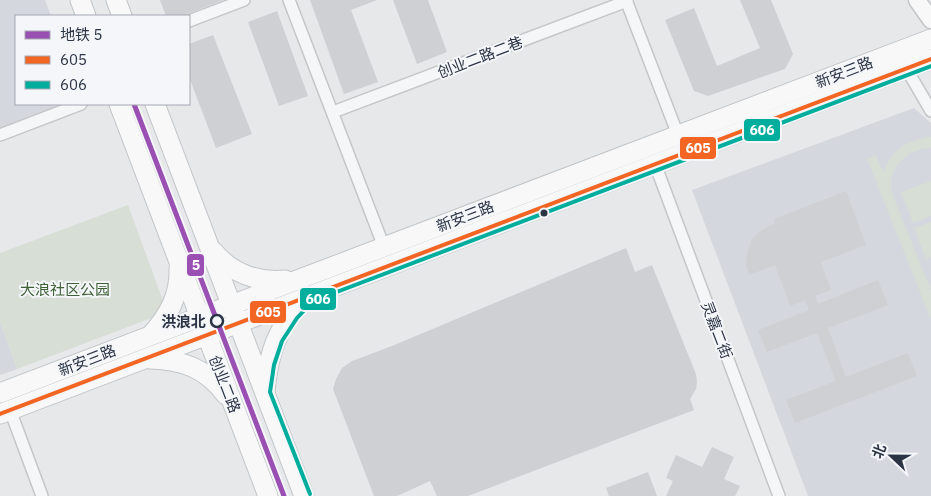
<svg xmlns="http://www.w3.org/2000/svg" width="931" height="496" viewBox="0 0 931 496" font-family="'IBM Plex Sans','Noto Sans SC',sans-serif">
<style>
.built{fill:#d4d7dd}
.green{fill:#d6ded6}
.building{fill:#ced0d3}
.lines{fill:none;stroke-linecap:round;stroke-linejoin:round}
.street-casing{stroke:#c4c6c8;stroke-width:14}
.secondary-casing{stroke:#c4c6c8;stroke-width:19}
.primary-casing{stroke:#c2c5c8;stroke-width:21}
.street{stroke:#f5f6f7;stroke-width:11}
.secondary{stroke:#f8f8f8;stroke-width:16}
.primary{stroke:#f8f8f8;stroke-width:19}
.bus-1-casing{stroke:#f4f6f9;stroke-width:8}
.bus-2-casing{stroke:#f4f6f9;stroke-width:8}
.bus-1{stroke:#f26522;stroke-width:4}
.bus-2{stroke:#01ad9c;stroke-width:4}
.metro-1-casing{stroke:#f4f6f9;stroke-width:9}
.metro-1{stroke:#9950b2;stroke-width:5}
.bus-dot{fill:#2b3445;stroke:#f4f6f9;stroke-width:2}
.stop-dot{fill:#f4f6f9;stroke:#2b3445;stroke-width:2.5}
.labels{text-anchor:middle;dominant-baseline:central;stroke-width:4;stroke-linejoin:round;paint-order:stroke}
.street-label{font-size:15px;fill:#2b3445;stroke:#f4f6f9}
.park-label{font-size:15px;fill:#3f6138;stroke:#f4f6f9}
.stop-label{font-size:15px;font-weight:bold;fill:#2b3445;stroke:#f4f6f9;text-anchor:end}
.line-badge{stroke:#f4f6f9;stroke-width:2}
.badge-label{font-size:14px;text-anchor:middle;font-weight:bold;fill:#fff}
</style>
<rect width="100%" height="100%" fill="#e6e8ea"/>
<g class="built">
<polygon points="0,0 45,0 51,16 16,16 16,104 70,104 0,131"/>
<polygon points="914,108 931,123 931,496 808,496 692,190"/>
<polygon points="0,322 17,369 0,375"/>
</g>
<g class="green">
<path d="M 928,137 L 931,137 L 931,148 C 911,148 892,163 891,184 C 891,188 892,192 893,196 L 931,290 L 931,320 L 867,159 L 876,155 L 883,172 C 894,148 903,143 928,137 Z"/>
<polygon points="931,181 931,216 913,223 901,192"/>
<polygon points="128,205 167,312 17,369 0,322 0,253"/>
<polygon points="931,222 931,257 926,259 914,228"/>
</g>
<g class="building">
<polygon points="160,0 223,0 182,16 166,16"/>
<polygon points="310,0 377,0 351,10 378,82 344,94"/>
<polygon points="393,0 428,0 447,52 417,64"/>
<polygon points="740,0 771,0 793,54 785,69 708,96 694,91 665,20 694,8 717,66 760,48"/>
<polygon points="277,11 308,96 279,106 248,22"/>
<polygon points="213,35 252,134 216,148 189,77 189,44"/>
<polygon points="846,191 866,245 821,262 831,290 815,296 818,304 878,280 888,305 828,328 846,377 908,353 917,376 795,423 786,400 836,381 817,333 767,352 758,330 809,310 805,300 790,306 775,265 749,275 746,265 747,253 751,241 755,236 765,228 775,223 774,219"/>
<polygon points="626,248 635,272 652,265 696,374 697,382 696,389 690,399 694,410 468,496 437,496 430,481 397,496 374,496 333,389 336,379 342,368 352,361 392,346"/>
<polygon points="712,447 734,457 724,479 740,486 735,496 666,496 673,481 666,478 676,455 702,467"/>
<polygon points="648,472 657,496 609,496 606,488"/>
</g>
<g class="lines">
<defs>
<g id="street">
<polyline points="289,0 384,247"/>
<polyline points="626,0 678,135"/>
<polyline points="189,21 244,0"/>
<polyline points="906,68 931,111"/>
<polyline points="333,112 627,1"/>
<polyline points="0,135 81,104"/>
<polyline points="655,164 779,496"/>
<polyline points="10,410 42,496"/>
</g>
<polyline id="secondary" points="917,0 931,20"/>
<g id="primary">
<polyline points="80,0 86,16"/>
<polyline points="116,0 122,16"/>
<polyline points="119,104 268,496"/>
<polyline points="155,104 304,496"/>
<path d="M 214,252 C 231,273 258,283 285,280"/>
<path d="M 151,335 C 169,315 180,295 179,268"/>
<path d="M 150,359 C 183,360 206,368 226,395"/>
<path d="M 265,391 C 268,362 273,337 292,314 C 295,309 301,305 305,300"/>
<polyline points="0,393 931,39"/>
<polyline points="0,414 931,59"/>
</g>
</defs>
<use href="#street" class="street-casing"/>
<use href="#secondary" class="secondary-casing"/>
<use href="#primary" class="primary-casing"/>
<use href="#street" class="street"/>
<use href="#secondary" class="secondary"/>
<use href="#primary" class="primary"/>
<defs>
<polyline id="bus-1" points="0,414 931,59"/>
<polyline id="bus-2" points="310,494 270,392 274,365 282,341 297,318 313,301 931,66"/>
</defs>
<use href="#bus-1" class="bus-1-casing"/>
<use href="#bus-2" class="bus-2-casing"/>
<use href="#bus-1" class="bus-1"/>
<use href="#bus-2" class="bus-2"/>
<defs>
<polyline id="metro-1" points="134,104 284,496"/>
</defs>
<use href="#metro-1" class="metro-1-casing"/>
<use href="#metro-1" class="metro-1"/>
</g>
<circle class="bus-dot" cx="544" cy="213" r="4.5"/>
<circle class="stop-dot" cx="217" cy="321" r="6"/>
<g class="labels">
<g class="street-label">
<text transform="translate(480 57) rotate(-21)">创业二路二巷</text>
<text transform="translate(844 72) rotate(-21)">新安三路</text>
<text transform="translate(465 216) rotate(-21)">新安三路</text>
<text transform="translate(717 330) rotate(69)">灵嘉二街</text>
<text transform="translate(87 360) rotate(-21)">新安三路</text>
<text transform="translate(225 384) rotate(69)">创业二路</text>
</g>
<g class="park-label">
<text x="65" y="289">大浪社区公园</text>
</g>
<g class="stop-label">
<text x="206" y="321">洪浪北</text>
</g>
</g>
<g class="line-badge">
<rect x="743" y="118" width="38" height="24" rx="5" fill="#01ad9c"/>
<rect x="679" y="136" width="38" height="24" rx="5" fill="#f26522"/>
<rect x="186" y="253" width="19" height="24" rx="5" fill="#9950b2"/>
<rect x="299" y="287" width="38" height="24" rx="5" fill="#01ad9c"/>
<rect x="249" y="300" width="38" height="24" rx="5" fill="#f26522"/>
</g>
<g class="badge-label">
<text x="762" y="135">606</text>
<text x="698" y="153">605</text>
<text x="196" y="270">5</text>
<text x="318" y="304">606</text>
<text x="268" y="317">605</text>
</g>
<rect x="15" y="15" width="175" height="90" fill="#f4f6f9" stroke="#a4a8b1"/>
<rect x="25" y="31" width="25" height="8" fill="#9950b2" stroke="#a4a8b1"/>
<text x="60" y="40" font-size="15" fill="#2b3445">地铁 5</text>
<rect x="25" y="56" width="25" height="8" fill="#f26522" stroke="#a4a8b1"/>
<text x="60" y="65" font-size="15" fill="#2b3445">605</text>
<rect x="25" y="81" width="25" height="8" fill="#01ad9c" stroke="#a4a8b1"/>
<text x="60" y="90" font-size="15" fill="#2b3445">606</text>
<g transform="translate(891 456) rotate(292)" stroke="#f4f6f9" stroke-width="4" paint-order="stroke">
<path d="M0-4L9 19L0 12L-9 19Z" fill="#2b3445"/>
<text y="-8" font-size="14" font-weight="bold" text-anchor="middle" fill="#2b3445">北</text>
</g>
</svg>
